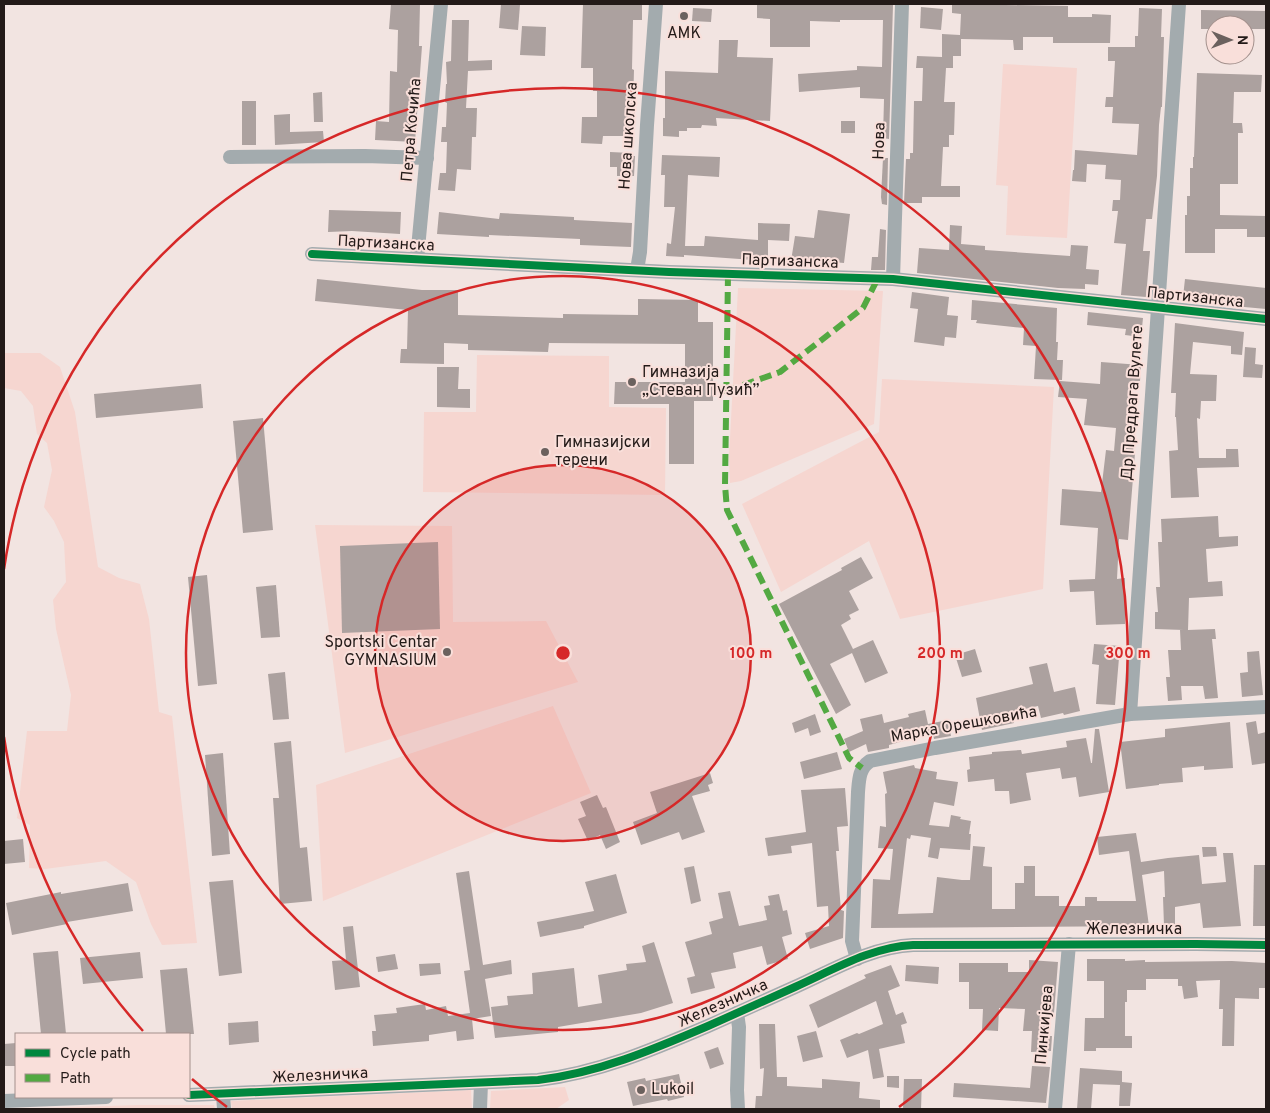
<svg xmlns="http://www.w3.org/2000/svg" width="1270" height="1113" viewBox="0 0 1270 1113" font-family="Overpass,sans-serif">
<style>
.green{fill:#f6d6d0}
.building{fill:#aca19f}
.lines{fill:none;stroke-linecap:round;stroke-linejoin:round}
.minor{stroke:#a3abae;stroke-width:14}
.quiet{stroke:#53a942;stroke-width:6;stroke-dasharray:12 6;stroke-linecap:butt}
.cycleway-casing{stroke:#f9dfda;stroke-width:11}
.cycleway{stroke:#00873e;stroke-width:8}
.ring{fill:none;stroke:#d62828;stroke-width:2.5}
.poi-dot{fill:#6b615e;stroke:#f9dfda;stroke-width:2}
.labels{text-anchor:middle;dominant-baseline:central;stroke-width:4;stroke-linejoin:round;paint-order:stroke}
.poi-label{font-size:16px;fill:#231a18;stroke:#f9dfda;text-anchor:start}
.street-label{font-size:16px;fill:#231a18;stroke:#f9dfda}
.centre{fill:#d62828;stroke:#f9dfda;stroke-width:2.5}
.ring-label{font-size:15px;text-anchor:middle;font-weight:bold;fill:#d62828;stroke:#f9dfda;stroke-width:4;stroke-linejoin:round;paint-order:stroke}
</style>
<rect width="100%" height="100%" fill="#f2e4e1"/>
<g class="green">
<polygon points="1003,64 1077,68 1067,238 1006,235 1008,186 996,185"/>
<polygon points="738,288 883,291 874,424 741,481 730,483 729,457"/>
<polygon points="4,353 40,353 60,367 75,412 98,567 119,578 140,584 149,619 159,712 172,716 197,943 162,945 151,924 136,882 106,861 45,869 29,868 30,825 17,818 27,731 67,731 71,695 56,629 53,600 66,582 64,542 54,521 44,507 52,470 47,443 37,434 33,406 21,391 4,388"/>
<polygon points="477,355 609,356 609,407 666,408 665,495 423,492 424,412 476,412"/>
<polygon points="882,379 1054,387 1043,589 900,619 869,541 781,592 742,504 879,432"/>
<polygon points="315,525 452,526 453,622 546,621 578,682 345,753"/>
<polygon points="553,706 591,793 323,901 316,785"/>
<polygon points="565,1087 569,1100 556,1109 490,1109 491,1091"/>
<polygon points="471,1090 472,1109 232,1109 231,1101"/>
<polygon points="138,1105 214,1105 215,1109 8,1109"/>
</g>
<g class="building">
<polygon points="391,4 420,4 419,46 422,46 415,142 375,140 376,121 389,122 390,71 397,72 398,30 389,29"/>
<polygon points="501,4 520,5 518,30 499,28"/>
<polygon points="583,4 642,4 642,20 633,20 632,69 634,70 633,107 635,107 635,127 632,127 632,136 603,136 602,144 581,143 582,117 597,117 597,91 593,91 593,68 581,68"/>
<polygon points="757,4 893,5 889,139 883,138 884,99 860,98 860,87 799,92 798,74 857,70 857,66 882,67 883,20 840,20 840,22 810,21 810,47 770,47 770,19 757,18"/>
<polygon points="952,4 1068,6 1068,17 1092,17 1092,14 1111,15 1110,43 1053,43 1053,37 1023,37 1023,50 1014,50 1013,40 961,39 961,56 953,56 953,68 946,68 944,102 955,102 954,135 949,135 949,147 943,147 941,186 960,186 960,197 922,197 922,203 904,203 906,159 910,159 910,153 913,153 914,101 922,101 923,68 916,68 917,56 942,57 942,34 960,35 961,14 952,13"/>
<polygon points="921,7 943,9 941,30 920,28"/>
<polygon points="693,8 712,9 711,22 692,21"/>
<polygon points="1139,8 1162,9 1161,37 1164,37 1162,107 1161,107 1159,125 1157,176 1152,219 1146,219 1143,251 1150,251 1146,297 1121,295 1126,244 1114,243 1118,211 1112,211 1113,200 1120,200 1121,180 1105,179 1106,165 1087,164 1086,182 1072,181 1073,170 1074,170 1075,150 1137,155 1139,124 1112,123 1113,107 1105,107 1106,97 1113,97 1115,61 1108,61 1108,47 1135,47 1135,36 1138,36"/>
<polygon points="1201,10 1266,11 1266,29 1245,29 1245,25 1215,25 1215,29 1201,29"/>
<polygon points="452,20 469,20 468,61 492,60 492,70 468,71 466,108 477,108 476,137 472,137 471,170 457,169 455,191 438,190 440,173 446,173 447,142 441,142 442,127 446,127 447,103 445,102 446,84 447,84 446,62 451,61"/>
<polygon points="522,26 546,27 545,56 520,55"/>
<polygon points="719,40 738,40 737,57 773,58 770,121 716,118 717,126 702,125 701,128 687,128 687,131 679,131 679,137 663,136 663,118 665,118 665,71 718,73"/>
<polygon points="1197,73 1262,75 1261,92 1234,92 1233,123 1242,123 1243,133 1238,133 1238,184 1220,184 1220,215 1266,216 1266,237 1247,237 1247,229 1215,229 1215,253 1185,253 1185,215 1187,215 1187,196 1190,196 1190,168 1193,168 1193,157 1194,157"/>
<polygon points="322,92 323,122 314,122 313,93"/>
<rect x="242" y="101" width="14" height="44"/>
<polygon points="290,114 290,132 323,131 324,142 275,145 274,115"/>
<rect x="841" y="121" width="14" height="12"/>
<polygon points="610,152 631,153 631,156 635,156 634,176 617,176 617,167 610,167"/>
<polygon points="662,155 720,157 719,177 688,175 685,246 704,246 705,236 758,240 758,223 790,224 789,241 768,240 768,261 684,255 684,257 666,256 667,243 671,244 675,207 664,207 665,175 661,175"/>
<polygon points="883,158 888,158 887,205 882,204 881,197"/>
<polygon points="329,210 401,212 400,234 352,231 328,232"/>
<polygon points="818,210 850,214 844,263 810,260 810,263 791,261 795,236 814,238"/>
<polygon points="439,212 499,219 500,213 574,217 574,220 632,223 631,247 580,245 580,239 489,235 489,237 437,234"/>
<polygon points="950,225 962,226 961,244 985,246 985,250 1070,256 1071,245 1088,246 1086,269 1099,270 1098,285 1085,284 1085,289 1058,288 917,273 919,248 949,250"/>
<polygon points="880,229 886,230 885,270 871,270 872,257 878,257"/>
<polygon points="317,279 422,290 458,290 458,315 563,318 563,314 638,315 638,299 698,300 698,322 713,322 713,401 694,401 694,464 669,464 669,404 614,404 615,382 685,382 685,344 549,343 548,352 468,350 468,344 444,343 444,364 400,363 401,349 407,349 408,310 315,301"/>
<polygon points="1185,279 1266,288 1266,309 1212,304 1213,300 1183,297"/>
<polygon points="912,292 949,297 947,315 958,316 956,338 945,337 944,346 914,342 918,309 910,308"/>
<polygon points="972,300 1057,308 1056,342 1058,342 1057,360 1063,360 1062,380 1034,379 1036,346 1023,345 1024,328 976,323 977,320 971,320"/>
<polygon points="1088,312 1143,318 1141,337 1125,335 1126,329 1087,325"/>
<polygon points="1175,323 1244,332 1242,355 1231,354 1231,346 1193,342 1190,374 1217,375 1216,401 1201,401 1200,419 1197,418 1199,458 1226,458 1226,449 1238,449 1239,467 1197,468 1199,497 1171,498 1169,451 1178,450 1176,417 1175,417 1176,393 1171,393"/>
<polygon points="1245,347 1256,348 1255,364 1263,365 1262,378 1243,377"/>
<polygon points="1101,362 1141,365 1140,381 1132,381 1130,420 1136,421 1133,452 1135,453 1128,540 1119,539 1117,579 1125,578 1125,624 1096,625 1094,591 1070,592 1069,580 1095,579 1098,528 1060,525 1062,489 1101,492 1106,450 1114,451 1116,428 1084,425 1087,399 1058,397 1060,381 1100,384"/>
<polygon points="437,367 459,367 458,389 470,389 470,408 437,407"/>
<polygon points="201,384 203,408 96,418 94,394"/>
<polygon points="263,418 273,530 243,533 233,421"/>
<polygon points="1218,516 1219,537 1238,536 1238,546 1206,549 1208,582 1222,581 1223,596 1189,598 1188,630 1215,629 1216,639 1212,639 1218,698 1205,699 1203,686 1181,686 1182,700 1168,701 1166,677 1170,677 1168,650 1181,650 1180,630 1184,630 1155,629 1155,612 1158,612 1156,587 1160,587 1158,542 1162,542 1161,519"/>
<polygon points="438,542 440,629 342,633 340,546"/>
<polygon points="861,557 873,578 849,591 859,610 849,615 851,619 841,625 853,649 873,640 888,673 865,683 852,653 830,664 851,705 836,714 779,604 842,570 841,568"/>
<polygon points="207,575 217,684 198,686 188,577"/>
<polygon points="276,585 280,637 261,638 256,587"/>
<polygon points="1094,644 1120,646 1115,705 1096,704 1099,665 1092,664"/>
<polygon points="975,649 982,672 962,677 955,655"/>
<polygon points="1259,651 1263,695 1242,697 1240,673 1248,672 1247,652"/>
<polygon points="1047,663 1054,692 1075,687 1080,711 1064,715 1063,713 1041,718 1038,706 1011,712 1014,723 982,730 976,698 1033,684 1029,667"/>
<polygon points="285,672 289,719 273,720 268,674"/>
<polygon points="925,710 928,724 948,720 951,736 934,739 933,733 889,745 889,748 868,752 866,744 849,752 844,739 863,731 860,719 882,714 884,723 909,717 908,714"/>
<polygon points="815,714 821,732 810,736 808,728 795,733 792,723"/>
<polygon points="1256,721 1258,734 1266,732 1266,763 1252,765 1246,723"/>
<polygon points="1230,722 1233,768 1204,770 1204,766 1182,768 1183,782 1159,784 1159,785 1126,789 1120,742 1165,737 1165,729"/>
<polygon points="1095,729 1099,729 1109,792 1079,797 1076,777 1062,779 1060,768 1026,773 1031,800 1010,804 1009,791 995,791 994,779 968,782 967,770 970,769 969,757 992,754 992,752 1021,750 1022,754 1067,747 1066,741 1086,738 1091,763 1092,763"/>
<polygon points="291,741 300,848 307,847 312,901 280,904 273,798 279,798 274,743"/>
<polygon points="837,752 842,769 804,779 800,762"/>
<polygon points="223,753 230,854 212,856 205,755"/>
<polygon points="914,765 915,768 937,772 936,779 958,782 954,806 934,802 929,825 949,827 951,815 961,817 960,819 971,821 969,834 971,834 970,850 940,848 938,859 928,857 931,838 911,835 910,839 907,838 898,914 933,913 937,877 962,880 970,880 973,846 985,847 983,866 992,867 992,909 1015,909 1015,883 1024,883 1024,866 1035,866 1035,896 1059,896 1059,906 1085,906 1085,897 1097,897 1097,901 1136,901 1129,851 1099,855 1097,837 1136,833 1141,862 1168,858 1199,855 1202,884 1226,882 1223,853 1233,853 1241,926 1203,928 1200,903 1175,907 1175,926 1164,926 1163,897 1165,897 1164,871 1142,875 1149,926 871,928 873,879 890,880 893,849 878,848 880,826 886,827 885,794 887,793 883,772"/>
<polygon points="710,773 713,783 708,785 710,791 692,796 705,832 682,840 679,832 641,845 633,822 657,813 650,792"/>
<polygon points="845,788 848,826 837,827 839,851 836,851 841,910 844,911 843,938 810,949 805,933 829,926 828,906 817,907 812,843 791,846 792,853 768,856 765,838 806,832 801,790"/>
<polygon points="597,795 603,808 606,807 620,842 606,849 600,835 588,841 578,819 586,816 580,802"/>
<polygon points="23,839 25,862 4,864 4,841"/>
<polygon points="1202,847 1216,847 1217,856 1203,857"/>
<polygon points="1254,865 1266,865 1266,926 1253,926"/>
<polygon points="694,866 701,901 691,904 684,868"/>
<polygon points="469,871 483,965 511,960 512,974 485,979 491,1016 472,1019 474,1039 457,1041 456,1031 429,1035 429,1041 373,1046 372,1031 376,1031 374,1015 397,1013 396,1008 425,1004 426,1010 446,1006 448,1016 470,1013 464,971 470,970 456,873"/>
<polygon points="616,874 627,913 584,926 584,928 540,937 537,922 594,911 585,882"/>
<polygon points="233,880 242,973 219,976 209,882"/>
<polygon points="128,883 133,911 67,922 67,924 12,935 6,903 61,892 61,894"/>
<polygon points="730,891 739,926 767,920 764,906 770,905 768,896 779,894 783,911 787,910 792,934 782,937 788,959 767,965 762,946 733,953 736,968 711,973 715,988 691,994 687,978 695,976 685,942 712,934 709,922 723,918 718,893"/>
<polygon points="353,926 360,987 335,990 332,961 346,960 343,927"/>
<polygon points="654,942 673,1003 641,1013 558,1027 558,1032 495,1038 491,1007 508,1005 507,996 533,994 532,973 574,968 578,1007 602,1003 598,975 627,970 626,964 646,962 642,946"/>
<polygon points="58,951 66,1034 41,1034 33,953"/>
<polygon points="140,952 143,978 83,984 80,958"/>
<polygon points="395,954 398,969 378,972 376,957"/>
<polygon points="1087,959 1125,959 1125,961 1145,960 1145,962 1232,961 1266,963 1266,988 1259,988 1259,999 1235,998 1234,1046 1222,1046 1223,1009 1219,1009 1220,980 1196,981 1198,997 1184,999 1182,986 1178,986 1178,979 1146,979 1146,990 1127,990 1127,1002 1125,1002 1125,1036 1132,1036 1132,1048 1096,1048 1096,1051 1084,1051 1085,1018 1104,1018 1104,981 1087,981"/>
<polygon points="1029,960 1058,962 1054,1013 1046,1013 1044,1036 1052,1036 1051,1051 1031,1052 1032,1031 1023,1031 1025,1009 999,1008 998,1031 982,1030 983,1009 969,1009 969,982 959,982 959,963 1008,963 1008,972 1029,972"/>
<polygon points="440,963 441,974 420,976 419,964"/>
<polygon points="891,965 900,986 888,991 896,1015 903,1012 907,1023 901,1025 905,1043 879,1049 884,1077 873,1079 868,1050 847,1058 840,1040 857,1033 859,1034 883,1024 876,1001 818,1028 809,1005 866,978 864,975"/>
<polygon points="906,965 939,967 938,984 905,981"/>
<polygon points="187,968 194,1034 166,1034 160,970"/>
<polygon points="258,1021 259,1042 229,1045 228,1023"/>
<polygon points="759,1024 775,1024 777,1077 787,1077 787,1086 822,1088 822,1079 860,1082 859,1098 880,1100 880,1109 755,1109 756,1096 762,1096 764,1068 760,1069"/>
<polygon points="816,1031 823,1057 803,1062 797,1036"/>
<polygon points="16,1043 16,1066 4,1066 4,1044"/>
<polygon points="718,1047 724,1064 710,1069 704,1052"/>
<polygon points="1032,1066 1050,1067 1046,1103 953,1097 954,1083 1030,1088"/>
<polygon points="1080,1068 1122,1071 1122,1082 1132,1083 1130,1106 1119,1106 1120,1085 1093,1084 1091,1109 1077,1109"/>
<polygon points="679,1074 684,1097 668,1101 667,1099 633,1106 627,1082 645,1078 646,1081"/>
<polygon points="887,1076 899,1076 899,1088 887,1087"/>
<polygon points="904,1079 922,1079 921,1109 903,1109"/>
</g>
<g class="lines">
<g class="minor">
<polyline points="230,157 365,156 427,158"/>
<polyline points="312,254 669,272 893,279 1266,319"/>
<polyline points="417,259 441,4"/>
<polyline points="637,270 640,252 647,125 656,4"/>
<polyline points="893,279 902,4"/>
<polyline points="1130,714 1179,4"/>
<path d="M 857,959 L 852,941 L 858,792 C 859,780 859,768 870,761 L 935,748 L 1130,714 L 1266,707"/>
<polyline points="737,1013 739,1027 737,1090 738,1109"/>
<path d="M 189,1095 L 538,1080 C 598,1073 652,1050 708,1026 C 737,1013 766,1000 795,987 C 833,970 871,947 913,945 L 1196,944 L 1266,945"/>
<polyline points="223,1095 224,1109"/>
<polyline points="4,1101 106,1097"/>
<polyline points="480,1109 481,1083"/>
<polyline points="1055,1109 1069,944"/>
</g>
<g class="quiet">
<polyline points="728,274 725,485 727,510 849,758 862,768"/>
<polyline points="726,391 780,372 863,308 878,278"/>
</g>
<defs>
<g id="cycleway">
<polyline points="312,254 669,272 893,279 1266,319"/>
<path d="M 189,1095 L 538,1080 C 598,1073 652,1050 708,1026 C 737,1013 766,1000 795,987 C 833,970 871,947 913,945 L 1196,944 L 1266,945"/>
</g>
</defs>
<use href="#cycleway" class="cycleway-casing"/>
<use href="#cycleway" class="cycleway"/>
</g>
<circle cx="563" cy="653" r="188" fill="#d62828" fill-opacity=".12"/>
<g class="ring">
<circle cx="563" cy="653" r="188"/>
<circle cx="563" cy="653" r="377"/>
<path d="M227 1107A565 565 0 0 1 192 1079M143 1031A565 565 0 0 1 4 737M4 569A565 565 0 1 1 899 1107"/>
</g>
<g class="poi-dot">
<circle cx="684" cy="16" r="5"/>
<circle cx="632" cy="382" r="5"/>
<circle cx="545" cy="452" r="5"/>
<circle cx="447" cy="652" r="5"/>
<circle cx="641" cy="1090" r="5"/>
</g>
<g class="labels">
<g class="poi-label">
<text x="684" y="34" text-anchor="middle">АМК</text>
<text x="642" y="373">Гимназија<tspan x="642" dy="18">„Стеван Пузић”</tspan></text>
<text x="555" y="443">Гимназијски<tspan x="555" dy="18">терени</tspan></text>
<text x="437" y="643" text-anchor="end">Sportski Centar<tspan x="437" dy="18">GYMNASIUM</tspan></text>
<text x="651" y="1090">Lukoil</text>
</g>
<g class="street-label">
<text transform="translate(412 130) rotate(-85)">Петра Кочића</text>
<text transform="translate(629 136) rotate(-86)">Нова школска</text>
<text transform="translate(880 141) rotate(-88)">Нова</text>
<text transform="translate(386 244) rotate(3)">Партизанска</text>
<text transform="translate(790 262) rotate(2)">Партизанска</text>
<text transform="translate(1195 298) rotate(6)">Партизанска</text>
<text transform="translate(1133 403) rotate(-86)">Др Предрага Вулете</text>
<text transform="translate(964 725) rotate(-10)">Марка Орешковића</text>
<text x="1134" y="930">Железничка</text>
<text transform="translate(723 1004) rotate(-24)">Железничка</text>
<text transform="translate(1045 1025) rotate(-85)">Пинкијева</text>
<text transform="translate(320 1076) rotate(-3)">Железничка</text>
</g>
</g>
<circle cx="563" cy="653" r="8" class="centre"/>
<g class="ring-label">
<text x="751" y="658">100 m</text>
<text x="940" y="658">200 m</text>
<text x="1128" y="658">300 m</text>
</g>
<rect width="1270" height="1113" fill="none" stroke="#231a18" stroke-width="10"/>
<rect x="15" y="1033" width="175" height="65" fill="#f9dfda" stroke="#a3908c"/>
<rect x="25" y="1049" width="25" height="8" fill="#00873e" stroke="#a3908c"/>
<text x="60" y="1058" font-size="15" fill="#231a18">Cycle path</text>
<rect x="25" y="1074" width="25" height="8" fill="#53a942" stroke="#a3908c"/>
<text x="60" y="1083" font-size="15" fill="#231a18">Path</text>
<g transform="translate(1230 40) rotate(91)"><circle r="24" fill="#f9dfda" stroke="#a3908c"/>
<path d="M0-4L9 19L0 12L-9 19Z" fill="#6b615e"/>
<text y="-8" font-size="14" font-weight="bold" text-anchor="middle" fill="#231a18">N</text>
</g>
</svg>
